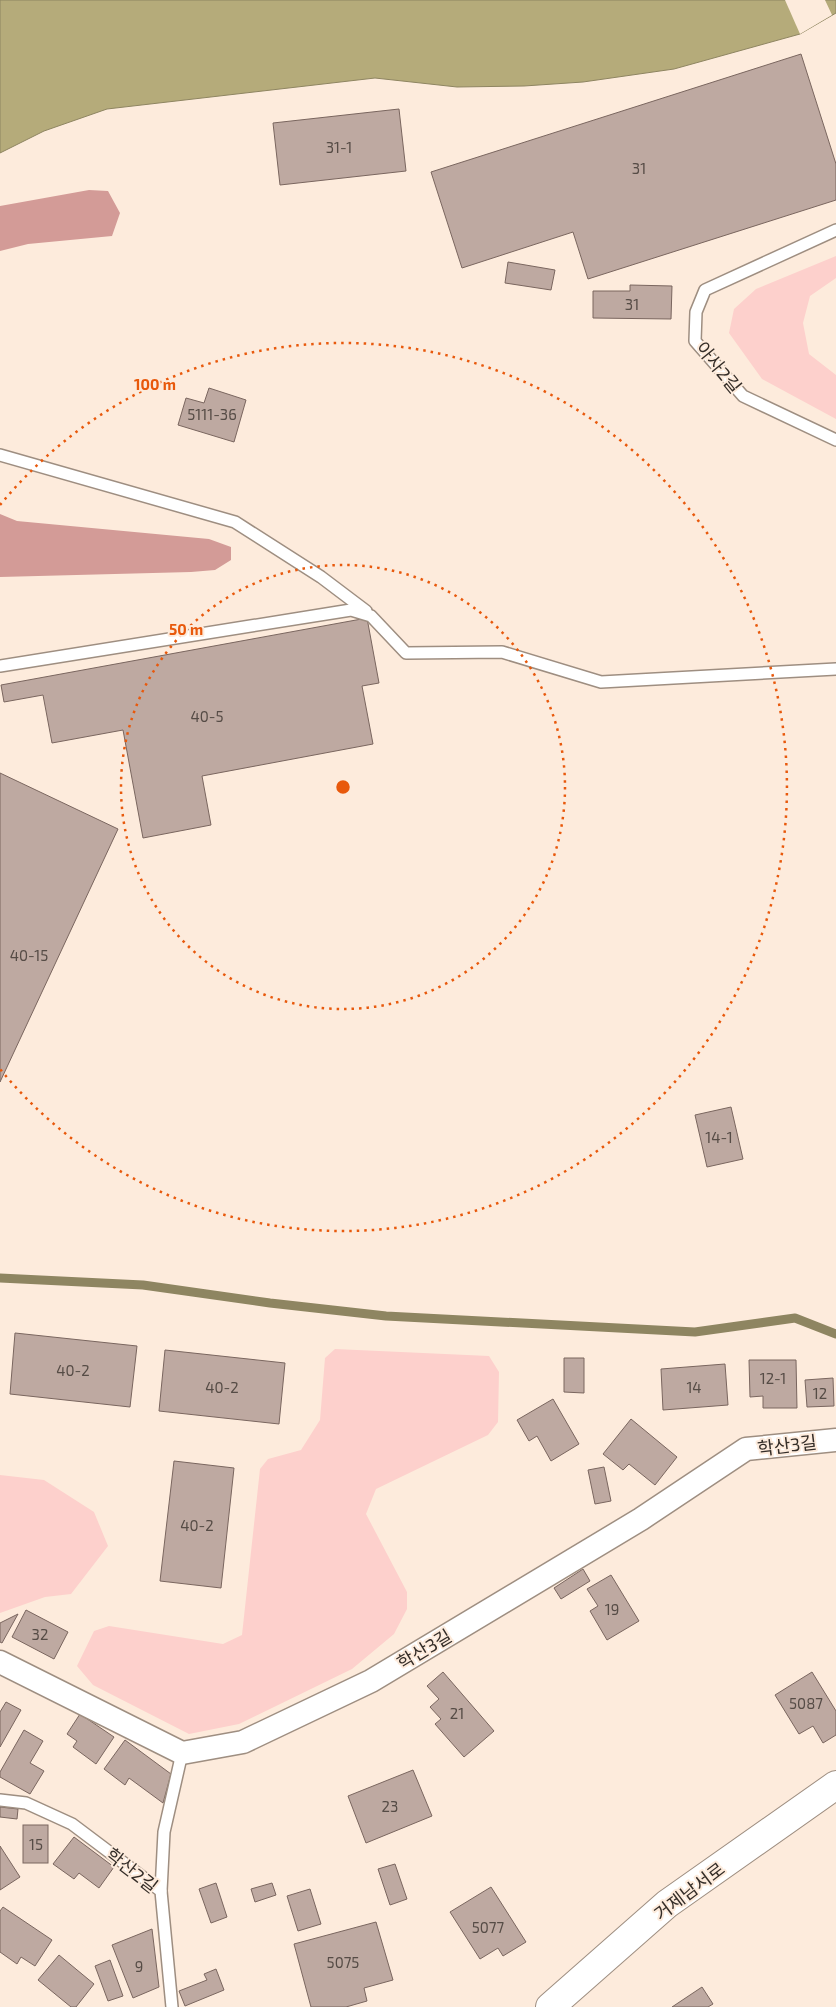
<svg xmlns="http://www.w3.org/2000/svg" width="836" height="2007" viewBox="0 0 836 2007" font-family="'Exo 2','Noto Sans KR',sans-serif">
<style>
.green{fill:#fdd0cc}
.forest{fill:#d39b97}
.water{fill:#b5ab7a;stroke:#8e8561}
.pier{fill:#fdebdc}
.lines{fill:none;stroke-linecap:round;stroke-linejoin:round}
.stream{stroke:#8e8561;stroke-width:9}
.building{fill:#bea9a1;stroke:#7a665f}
.service-casing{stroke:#9e8e81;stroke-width:14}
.minor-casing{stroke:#9e8e81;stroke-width:25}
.secondary-casing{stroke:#9e8e81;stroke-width:30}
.service{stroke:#fff;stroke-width:11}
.minor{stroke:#fff;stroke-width:22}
.secondary{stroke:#fff;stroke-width:28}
.ring{fill:none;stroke:#e8590c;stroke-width:2.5;stroke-dasharray:2.5 5}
.labels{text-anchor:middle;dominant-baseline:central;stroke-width:4;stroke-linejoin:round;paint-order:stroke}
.number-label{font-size:15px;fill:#564c46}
.street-label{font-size:18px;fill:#342d28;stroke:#fdebdc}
.centre{fill:#e8590c;stroke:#fdebdc;stroke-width:2.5}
.ring-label{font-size:15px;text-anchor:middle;font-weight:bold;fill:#e8590c;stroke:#fdebdc;stroke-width:4;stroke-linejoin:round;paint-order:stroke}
</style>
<rect width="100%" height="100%" fill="#fdebdc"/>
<g class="green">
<polygon points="836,256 836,278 810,296 803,323 809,354 836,375 836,419 762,379 729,333 734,309 756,289"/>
<polygon points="335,1349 489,1356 499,1372 498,1422 488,1435 376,1489 366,1514 407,1592 407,1609 394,1634 352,1669 239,1724 189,1734 93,1685 77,1666 94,1631 109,1626 223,1644 242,1635 260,1469 268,1459 301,1450 320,1420 325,1358"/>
<polygon points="0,1475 44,1480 94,1512 108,1546 71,1594 45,1597 0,1613"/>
</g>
<g class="forest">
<polygon points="89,190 108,191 120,213 112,236 28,244 0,251 0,206"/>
<polygon points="0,514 17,521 209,539 231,547 231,560 215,570 191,572 0,577"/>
</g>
<polygon class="water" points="0,0 836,0 836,13 800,34 674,69 583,82 524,86 457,87 375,78 107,109 44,131 0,153"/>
<polygon class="pier" points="785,0 825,0 832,15 800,34"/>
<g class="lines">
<polyline class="stream" points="0,1278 143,1285 270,1303 386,1316 695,1332 795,1318 836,1334"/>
</g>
<g class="building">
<polygon points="801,54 836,164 836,200 588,279 573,232 462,268 431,172"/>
<polygon points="399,109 406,171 280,185 273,123"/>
<polygon points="508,262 555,270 551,290 505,283"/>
<polygon points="630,285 672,286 671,319 593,318 593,291 630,291"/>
<polygon points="209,388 246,400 234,442 178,425 186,398 204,403"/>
<polygon points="367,618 379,683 362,686 373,744 202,776 211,825 143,838 123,730 52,743 43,695 4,702 1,685"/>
<polygon points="0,773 118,829 0,1082"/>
<polygon points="731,1107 743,1159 707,1167 695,1115"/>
<polygon points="15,1333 137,1346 130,1407 10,1394"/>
<polygon points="165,1350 285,1363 279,1424 159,1411"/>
<polygon points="564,1358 584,1358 584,1393 564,1392"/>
<polygon points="749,1360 796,1360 797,1408 763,1408 763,1396 750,1397"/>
<polygon points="725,1364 728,1405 663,1410 661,1369"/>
<polygon points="833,1378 834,1406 807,1407 805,1380"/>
<polygon points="553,1399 579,1444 551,1461 537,1436 529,1441 517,1420"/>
<polygon points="631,1419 677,1457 655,1485 629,1464 623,1470 603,1454"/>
<polygon points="174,1461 234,1468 221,1588 160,1581"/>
<polygon points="604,1467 611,1501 595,1504 588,1470"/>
<polygon points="583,1569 590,1581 561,1599 554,1588"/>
<polygon points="611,1575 639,1621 607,1640 590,1611 598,1606 587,1589"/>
<polygon points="26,1610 68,1632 54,1659 12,1637"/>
<polygon points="18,1614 2,1643 0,1642 0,1623"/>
<polygon points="443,1672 494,1731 464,1757 435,1724 441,1719 430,1707 439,1699 427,1686"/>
<polygon points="812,1672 836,1711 836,1735 823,1743 813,1726 799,1734 775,1695"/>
<polygon points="6,1702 21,1710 0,1747 0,1712"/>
<polygon points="80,1714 114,1737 96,1764 73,1747 77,1741 67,1734"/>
<polygon points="24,1730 43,1741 30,1763 44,1771 30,1794 0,1777 0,1772"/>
<polygon points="125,1740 171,1774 163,1803 129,1778 125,1785 104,1769"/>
<polygon points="413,1770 432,1816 366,1843 348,1796"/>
<polygon points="0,1807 18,1809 17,1819 0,1817"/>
<rect x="23" y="1825" width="25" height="38"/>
<polygon points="74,1837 114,1867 99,1888 79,1873 74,1879 53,1864"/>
<polygon points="0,1846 20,1877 0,1890"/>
<polygon points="395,1864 407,1899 390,1905 378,1869"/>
<polygon points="216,1883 227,1917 211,1923 199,1889"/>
<polygon points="272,1883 276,1895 255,1902 251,1889"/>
<polygon points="491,1887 526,1942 503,1956 498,1948 480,1959 450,1912"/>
<polygon points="310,1889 321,1924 298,1931 287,1896"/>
<polygon points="3,1907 52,1940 35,1966 21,1957 17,1964 0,1952 0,1911"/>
<polygon points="376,1922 393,1980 364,1988 367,2001 346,2007 311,2007 294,1944"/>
<polygon points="152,1929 159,1987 133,1998 112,1945"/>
<polygon points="59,1955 94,1984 76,2007 71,2007 38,1980"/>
<polygon points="110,1960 123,1996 108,2001 95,1966"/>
<polygon points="216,1969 224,1990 185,2006 179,1991 207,1980 204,1974"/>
<polygon points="702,1987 713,2004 708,2007 672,2007"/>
</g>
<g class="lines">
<defs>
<g id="service">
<polyline points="836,230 705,290 696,312 695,341 743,396 836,440"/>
<polyline points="0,455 235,522 321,577 366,611"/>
<polyline points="0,666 351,610 371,616 406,653 502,652 601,682 836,669"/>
<polyline points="0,1800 26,1803 72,1824 161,1891 172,2007"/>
<polyline points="161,1891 164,1832 182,1753"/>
</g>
<polyline id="minor" points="0,1662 182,1753 243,1742 371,1681 641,1519 746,1449 836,1440"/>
<polyline id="secondary" points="550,2007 667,1904 836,1785"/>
</defs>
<use href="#service" class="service-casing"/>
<use href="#minor" class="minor-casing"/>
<use href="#secondary" class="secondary-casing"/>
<use href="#service" class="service"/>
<use href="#minor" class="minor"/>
<use href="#secondary" class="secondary"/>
</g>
<g class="ring">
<circle cx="343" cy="787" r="222"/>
<path d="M0 505A444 444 0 1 1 0 1069"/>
</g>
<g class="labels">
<g class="number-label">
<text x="339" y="147">31-1</text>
<text x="639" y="168">31</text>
<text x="632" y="304">31</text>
<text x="212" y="414">5111-36</text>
<text x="207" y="716">40-5</text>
<text x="29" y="955">40-15</text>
<text x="719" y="1137">14-1</text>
<text x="73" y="1370">40-2</text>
<text x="773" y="1378">12-1</text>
<text x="222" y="1387">40-2</text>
<text x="694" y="1387">14</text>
<text x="820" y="1393">12</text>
<text x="197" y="1525">40-2</text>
<text x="612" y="1609">19</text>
<text x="40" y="1634">32</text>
<text x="806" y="1703">5087</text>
<text x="457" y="1713">21</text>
<text x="390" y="1806">23</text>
<text x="36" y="1844">15</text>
<text x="488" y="1927">5077</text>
<text x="343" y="1962">5075</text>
<text x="139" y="1966">9</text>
</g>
<g class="street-label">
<text transform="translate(719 367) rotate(51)">아사2길</text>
<text transform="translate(787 1445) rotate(-7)">학산3길</text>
<text transform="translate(424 1649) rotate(-31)">학산3길</text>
<text transform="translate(132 1870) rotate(38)">학산2길</text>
<text transform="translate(689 1891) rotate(-37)">거제남서로</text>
</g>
</g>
<circle cx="343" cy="787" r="8" class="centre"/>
<g class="ring-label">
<text x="155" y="390">100 m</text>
<text x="186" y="635">50 m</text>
</g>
</svg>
